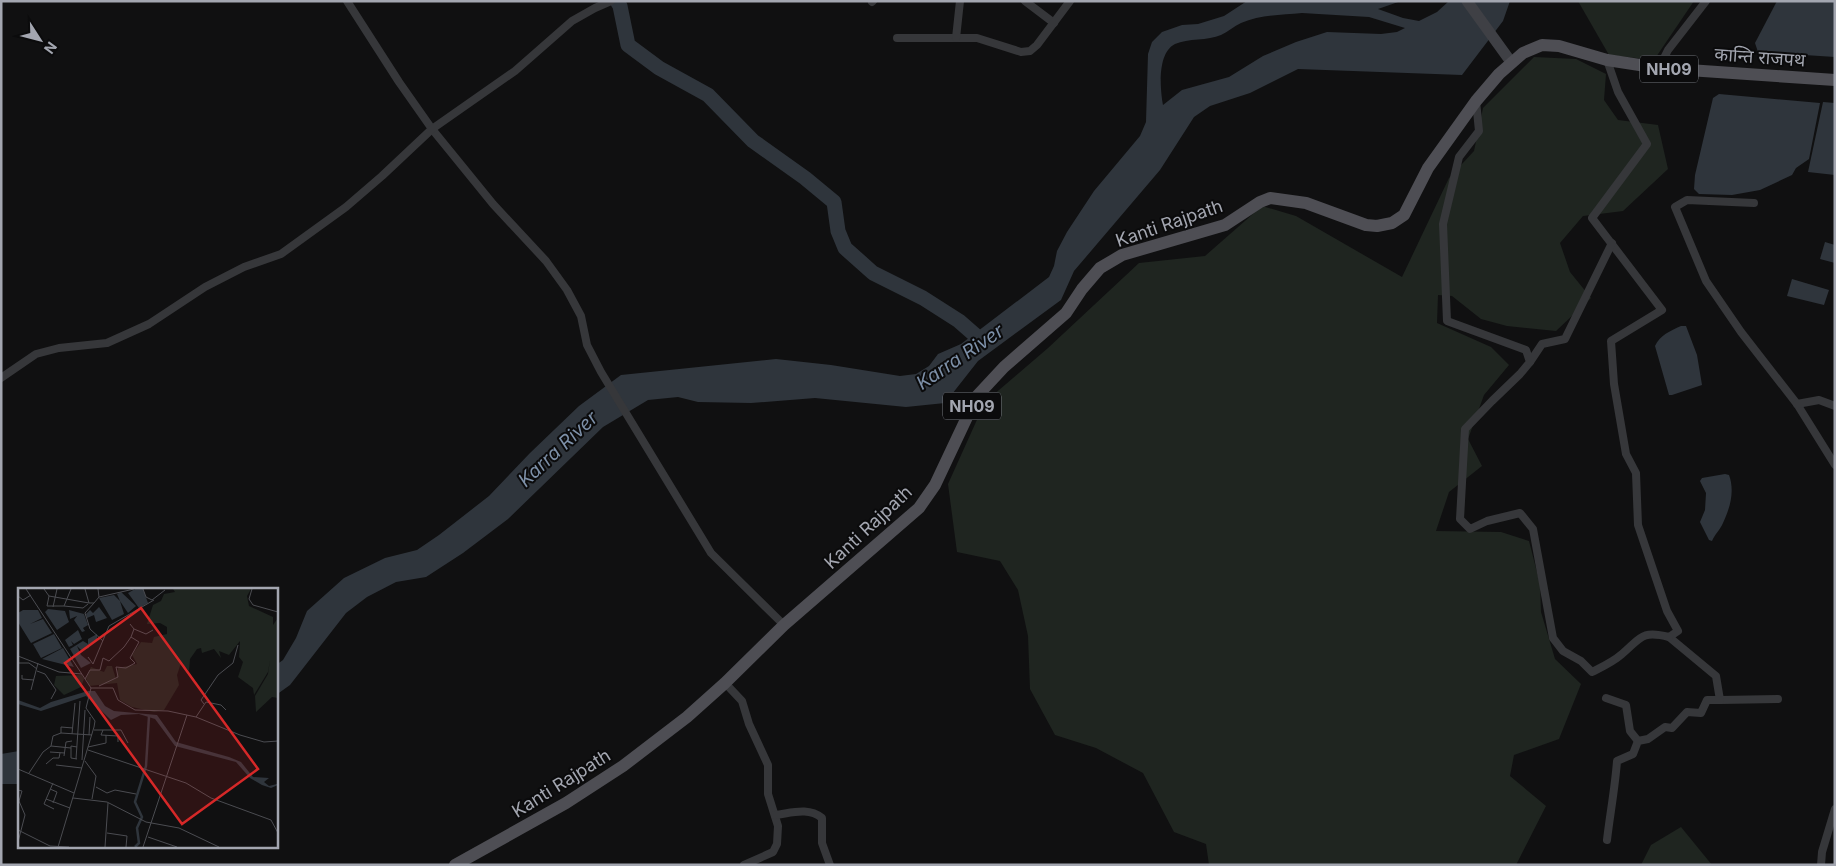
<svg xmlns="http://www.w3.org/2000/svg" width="1836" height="866" viewBox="0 0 1836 866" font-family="Inter,'Noto Sans Devanagari',sans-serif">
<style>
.green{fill:#1f2520}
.water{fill:#2f353c;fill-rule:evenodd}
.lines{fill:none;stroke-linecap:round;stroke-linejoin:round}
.river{stroke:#2f353c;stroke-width:15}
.minor{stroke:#36373a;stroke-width:8}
.secondary{stroke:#3f4045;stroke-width:11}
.primary{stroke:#4e4e54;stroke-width:12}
.labels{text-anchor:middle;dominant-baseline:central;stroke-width:4;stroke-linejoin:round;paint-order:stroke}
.shield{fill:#0b0b0c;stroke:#75787f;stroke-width:1}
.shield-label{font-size:16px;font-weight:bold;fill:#a3a6b0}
.street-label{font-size:18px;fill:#a3a6b0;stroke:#0b0b0c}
.water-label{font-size:19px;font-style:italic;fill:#7d90a8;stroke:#0b0b0c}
.inset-river{fill:none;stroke:#2f353c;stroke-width:2.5}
.inset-road{fill:none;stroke:#4b4c51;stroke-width:1}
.view{fill:#d62828;fill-opacity:0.15;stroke:#d62828;stroke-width:2.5}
.inset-edge{fill:none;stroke:#a3a6b0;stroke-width:2.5}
</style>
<rect width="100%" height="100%" fill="#101011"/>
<g class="green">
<polygon points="1578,1 1694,1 1654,60 1609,55"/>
<polygon points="1534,57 1576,59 1606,74 1604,100 1618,120 1658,125 1668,169 1623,211 1583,216 1560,243 1570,272 1591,298 1556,331 1507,326 1481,319 1452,296 1438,295 1437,323 1491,347 1509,365 1484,395 1468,439 1482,466 1449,492 1436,531 1501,532 1529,541 1540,584 1541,612 1555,659 1581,684 1559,739 1514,755 1510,776 1546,806 1516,865 1209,865 1206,844 1174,832 1143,773 1096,748 1055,735 1030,689 1028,636 1018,590 1000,561 957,552 948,484 985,402 1048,348 1139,263 1205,256 1262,206 1296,216 1402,277 1449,178 1474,151 1483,108"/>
<polygon points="1681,827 1712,865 1641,865 1651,845"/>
</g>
<g class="water">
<path d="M 1247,1 L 1401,1 L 1378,9 L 1403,18 L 1419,21 L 1437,12 L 1449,1 L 1510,1 L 1503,21 L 1462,75 L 1298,69 L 1250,93 L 1210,106 L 1194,117 L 1160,170 L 1074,271 L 1061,300 L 978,361 L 945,403 L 906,407 L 815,398 L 751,403 L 698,402 L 678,397 L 648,400 L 603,427 L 508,519 L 463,553 L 426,577 L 396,582 L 367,597 L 346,613 L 290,685 L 276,695 L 276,665 L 283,660 L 296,638 L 307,611 L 344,578 L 385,558 L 417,550 L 439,535 L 489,496 L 530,453 L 579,406 L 621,375 L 776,359 L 831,365 L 900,376 L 916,374 L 929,366 L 938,354 L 961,344 L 1049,277 L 1054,266 L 1057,251 L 1067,232 L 1094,191 L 1140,136 L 1146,122 L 1148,54 L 1152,42 L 1162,32 L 1182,25 L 1198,24 L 1224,16 ZM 1302,13 L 1369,17 L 1405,28 L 1397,32 L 1381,34 L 1327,32 L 1296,42 L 1263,56 L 1229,77 L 1182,90 L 1163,105 C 1160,89 1157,53 1175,44 C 1188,38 1208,41 1221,35 C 1228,32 1234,26 1241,23 C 1260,15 1281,15 1302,13 Z"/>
<polygon points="1777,1 1835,1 1835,57 1758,52 1755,43"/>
<polygon points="1719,94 1820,103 1809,159 1796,168 1792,175 1760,190 1732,195 1699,194 1694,189 1695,175 1713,98"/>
<polygon points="1823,102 1835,103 1835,175 1808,172"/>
<polygon points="1825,242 1835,245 1835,263 1820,259"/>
<polygon points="1792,279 1829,290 1824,305 1787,296"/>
<path d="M 1681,326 L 1686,326 L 1697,355 L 1702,385 L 1672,395 L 1669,395 L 1655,346 C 1660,335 1670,331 1681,326 Z"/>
<path d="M 1725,474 L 1729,475 C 1735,491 1730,508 1723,523 C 1720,530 1715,534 1712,541 L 1709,540 L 1700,522 L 1705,510 L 1706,493 L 1700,481 L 1702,478 Z"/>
<polygon points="19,751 19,784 1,784 1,754"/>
</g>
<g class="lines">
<polyline class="river" points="617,1 620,6 628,45 659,68 708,95 753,141 805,178 834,202 838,231 845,248 873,273 923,298 959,321 983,342"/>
<g class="minor">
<polyline points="347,1 399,82 432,129 493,204 546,261 567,290 581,316 587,345 601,372 711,553 784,625"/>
<polyline points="1025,1 1054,23"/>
<polyline points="872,2 873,1"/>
<polyline points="897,38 977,38 1021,52 1030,51 1037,45 1070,1"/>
<polyline points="956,38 960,1"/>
<polyline points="1607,60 1618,92 1647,144 1592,218 1662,310 1611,341 1614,384 1626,454 1636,473 1638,525 1667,611 1678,631 1669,637 1716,676 1720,700 1778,699"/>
<polyline points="1659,68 1668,50 1706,1"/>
<path d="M 1476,101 L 1479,131 L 1459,157 L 1443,224 L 1447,321 L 1526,350 L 1530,362 L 1520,374 L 1492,401 L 1465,429 L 1460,519 L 1470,529 L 1487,521 L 1520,513 L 1533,529 L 1553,638 L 1563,651 L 1581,661 L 1592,672 C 1602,667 1613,662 1622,654 C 1641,638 1641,630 1669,637"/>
<polyline points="1754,203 1687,200 1675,207 1706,281 1741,332 1797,404 1835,465"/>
<polyline points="1530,362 1542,344 1565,339 1612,243"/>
<polyline points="1,378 36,354 59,348 107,343 149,324 205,287 244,267 281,254 346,207 382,176 432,129 515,71 572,21 595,8 611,1"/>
<polyline points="1797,404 1819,400 1835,406"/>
<polyline points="725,683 742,701 749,724 768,765 768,794 778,826 777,844 773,852 744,865"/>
<polyline points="1606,698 1626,705 1630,731 1638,741"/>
<path d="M 775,815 C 792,813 808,807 822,818 L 822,843 L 830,865"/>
<path d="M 1607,840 C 1610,814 1615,788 1617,761 L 1633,754 L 1638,741 L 1648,739 L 1665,727 L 1672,728 L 1687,712 L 1701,713 L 1707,700 L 1720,700"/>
<polyline points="1821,865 1822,852 1835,809"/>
</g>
<polyline class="secondary" points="1467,1 1511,62"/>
<polyline class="primary" points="455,865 566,803 623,766 687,717 725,683 784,625 919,508 935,485 977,396 1004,367 1066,313 1082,289 1100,268 1122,255 1225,225 1260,202 1270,198 1306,203 1366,225 1377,226 1392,223 1404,215 1428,168 1476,101 1499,74 1523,53 1542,45 1559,46 1607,60 1659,68 1835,80"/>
</g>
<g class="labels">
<g class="shield">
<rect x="1640" y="55.5" width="58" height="27" rx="4"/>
<rect x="943" y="392.5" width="58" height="27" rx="4"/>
</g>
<g class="shield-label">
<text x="1669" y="69">NH09</text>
<text x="972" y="406">NH09</text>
</g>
<g class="street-label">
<text transform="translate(1760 57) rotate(4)">कान्ति राजपथ</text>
<text transform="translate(1169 223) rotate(-19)">Kanti Rajpath</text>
<text transform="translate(868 527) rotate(-43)">Kanti Rajpath</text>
<text transform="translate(561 783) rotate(-32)">Kanti Rajpath</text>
</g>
<g class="water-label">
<text transform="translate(960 357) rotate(-34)">Karra River</text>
<text transform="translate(558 449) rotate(-43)">Karra River</text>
</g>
</g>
<g transform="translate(18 588)">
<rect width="260" height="260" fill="#101011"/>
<path d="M 155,1 L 233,1 L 229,8 L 231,18 L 255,29 L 255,37 L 260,30 L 260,110 L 254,109 L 238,124 L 237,108 L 250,86 L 252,72 L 250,84 L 236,107 L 235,100 L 220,89 L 225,74 L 221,69 L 222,53 L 211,67 L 201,63 L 203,70 L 196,61 L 184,65 L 183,60 L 179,61 L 172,71 L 171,83 L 163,75 L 159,87 L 161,97 L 146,122 L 136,124 L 114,119 L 102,112 L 99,95 L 71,98 L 68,90 L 73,79 L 86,84 L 89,78 L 94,78 L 98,91 L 100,80 L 119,76 L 114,67 L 123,54 L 134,55 L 136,49 L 149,46 L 149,39 L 142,35 L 129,36 L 135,17 L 143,13 L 146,6 L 157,4 ZM 64,87 L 66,91 L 63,99 L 46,107 L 36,97 L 38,88 Z" fill="#1f2520"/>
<path d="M 117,1 L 125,1 L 130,15 L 121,20 L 110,5 ZM 103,4 L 118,18 L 110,25 L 102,13 L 106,26 L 94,32 L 81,10 L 96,7 L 102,13 L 99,6 ZM 81,19 L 89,30 L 78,34 L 76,27 L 69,30 L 68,26 L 72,22 L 75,25 ZM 30,21 L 47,23 L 51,34 L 39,42 L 27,24 ZM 5,22 L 20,22 L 24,30 L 12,36 L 25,31 L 34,45 L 13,55 L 0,34 L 0,25 ZM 51,22 L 66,26 L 70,37 L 65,40 L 67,43 L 64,44 L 56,32 L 59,28 L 52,31 ZM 60,42 L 64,51 L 56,56 L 53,53 L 55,57 L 51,59 L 47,52 ZM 36,46 L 44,60 L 23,70 L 15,56 ZM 79,46 L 79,51 L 70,57 L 71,60 L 63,62 L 59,58 L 63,67 L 73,75 L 63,80 L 52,61 L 65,53 L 70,56 L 70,51 ZM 45,60 L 56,79 L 24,71 ZM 70,103 L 77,103 L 87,118 L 96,123 L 139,127 L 158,154 L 211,169 L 223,174 L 235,189 L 251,190 L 246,194 L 251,198 L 259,196 L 260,190 L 260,197 L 253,200 L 244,197 L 232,190 L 218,174 L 157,158 L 137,131 L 121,126 L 103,127 L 93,132 L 68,108 L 23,123 L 0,116 L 0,112 L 22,120 L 33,114 Z" fill="#2f353c"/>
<path class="inset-river" d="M 117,259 L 121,255 L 119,240 L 124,229 L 117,214 L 128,178 L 131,128"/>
<path class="inset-road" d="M 8,1 L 73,100M 26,1 L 31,8 L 71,15M 53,1 L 46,18 L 65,20 L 70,16M 67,1 L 71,15 L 76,15 L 81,9 L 80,1M 125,1 L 128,9 L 134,12 L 147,2M 234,1 L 231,11 L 235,17 L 260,24M 0,8 L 5,12 L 13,7M 31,8 L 29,18 L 46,18M 81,9 L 116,1M 76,15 L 67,25 L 72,41 L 85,53M 35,19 L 39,1M 116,41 L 128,46 L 135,42M 0,68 L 41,84 L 64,86M 70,69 L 75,76 L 91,38 L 136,12M 0,75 L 11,75 L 19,81M 19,83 L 27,86 L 38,102 L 33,111M 4,87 L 4,91 L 16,92M 200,87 L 215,75 L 220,57M 67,91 L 72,82 L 82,82 L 85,70 L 91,73 L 106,59 L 113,49 L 116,41 L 112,36M 81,98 L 100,89 L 98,79 L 108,80 L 117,75 L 112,70 L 121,54 L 113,49M 73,100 L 95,100 L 100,112 L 117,122 L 150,123 L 178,129 L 222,147 L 246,154 L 260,153M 13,102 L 20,75M 186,116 L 183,112 L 200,87M 178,129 L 188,114 L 203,117 L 208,122M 76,142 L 103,142 L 110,155M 85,142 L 83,147 L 100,148 L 100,154M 43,145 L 43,139 L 55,140M 54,146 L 57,115M 71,147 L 72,129M 33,158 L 53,160M 59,159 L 53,158 L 53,170 L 59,171M 70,159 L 88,155 L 88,147M 0,160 L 0,179M 70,162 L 168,195 L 193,210 L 253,232 L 260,245M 32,164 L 47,165M 46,168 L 48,154 L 54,153M 58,171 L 62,113M 64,172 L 67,122M 67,173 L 78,188 L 74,211M 28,176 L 35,170 L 41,170 L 42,165M 38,177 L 64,180M 0,181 L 56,205M 11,185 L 25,164 L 33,158 L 35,148 L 43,145 L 74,147M 35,195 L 26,216 L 36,221M 78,199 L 89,205 L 97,202 L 118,206M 32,201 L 39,204 L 35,215M 0,202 L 4,203 L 1,213 L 7,227 L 0,254M 55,210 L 89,214 L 128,234 L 161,240 L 201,259M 28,211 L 52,220M 0,242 L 32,258 L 51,259M 89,245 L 109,248 L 108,259M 130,249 L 159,259M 40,259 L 76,139 L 77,133 L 68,120 L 73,100M 87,259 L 90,215M 125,259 L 169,127"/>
<path class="view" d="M 123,20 L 240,181 L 164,236 L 47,75 Z"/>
<rect width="260" height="260" class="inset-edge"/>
</g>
<rect width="1836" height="866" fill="none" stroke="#a3a6b0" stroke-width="5"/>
<g transform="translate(40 40) rotate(126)" stroke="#0b0b0c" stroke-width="4" paint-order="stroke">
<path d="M0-4L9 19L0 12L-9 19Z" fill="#a3a6b0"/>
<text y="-8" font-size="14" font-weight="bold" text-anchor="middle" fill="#a3a6b0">N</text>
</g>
</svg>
